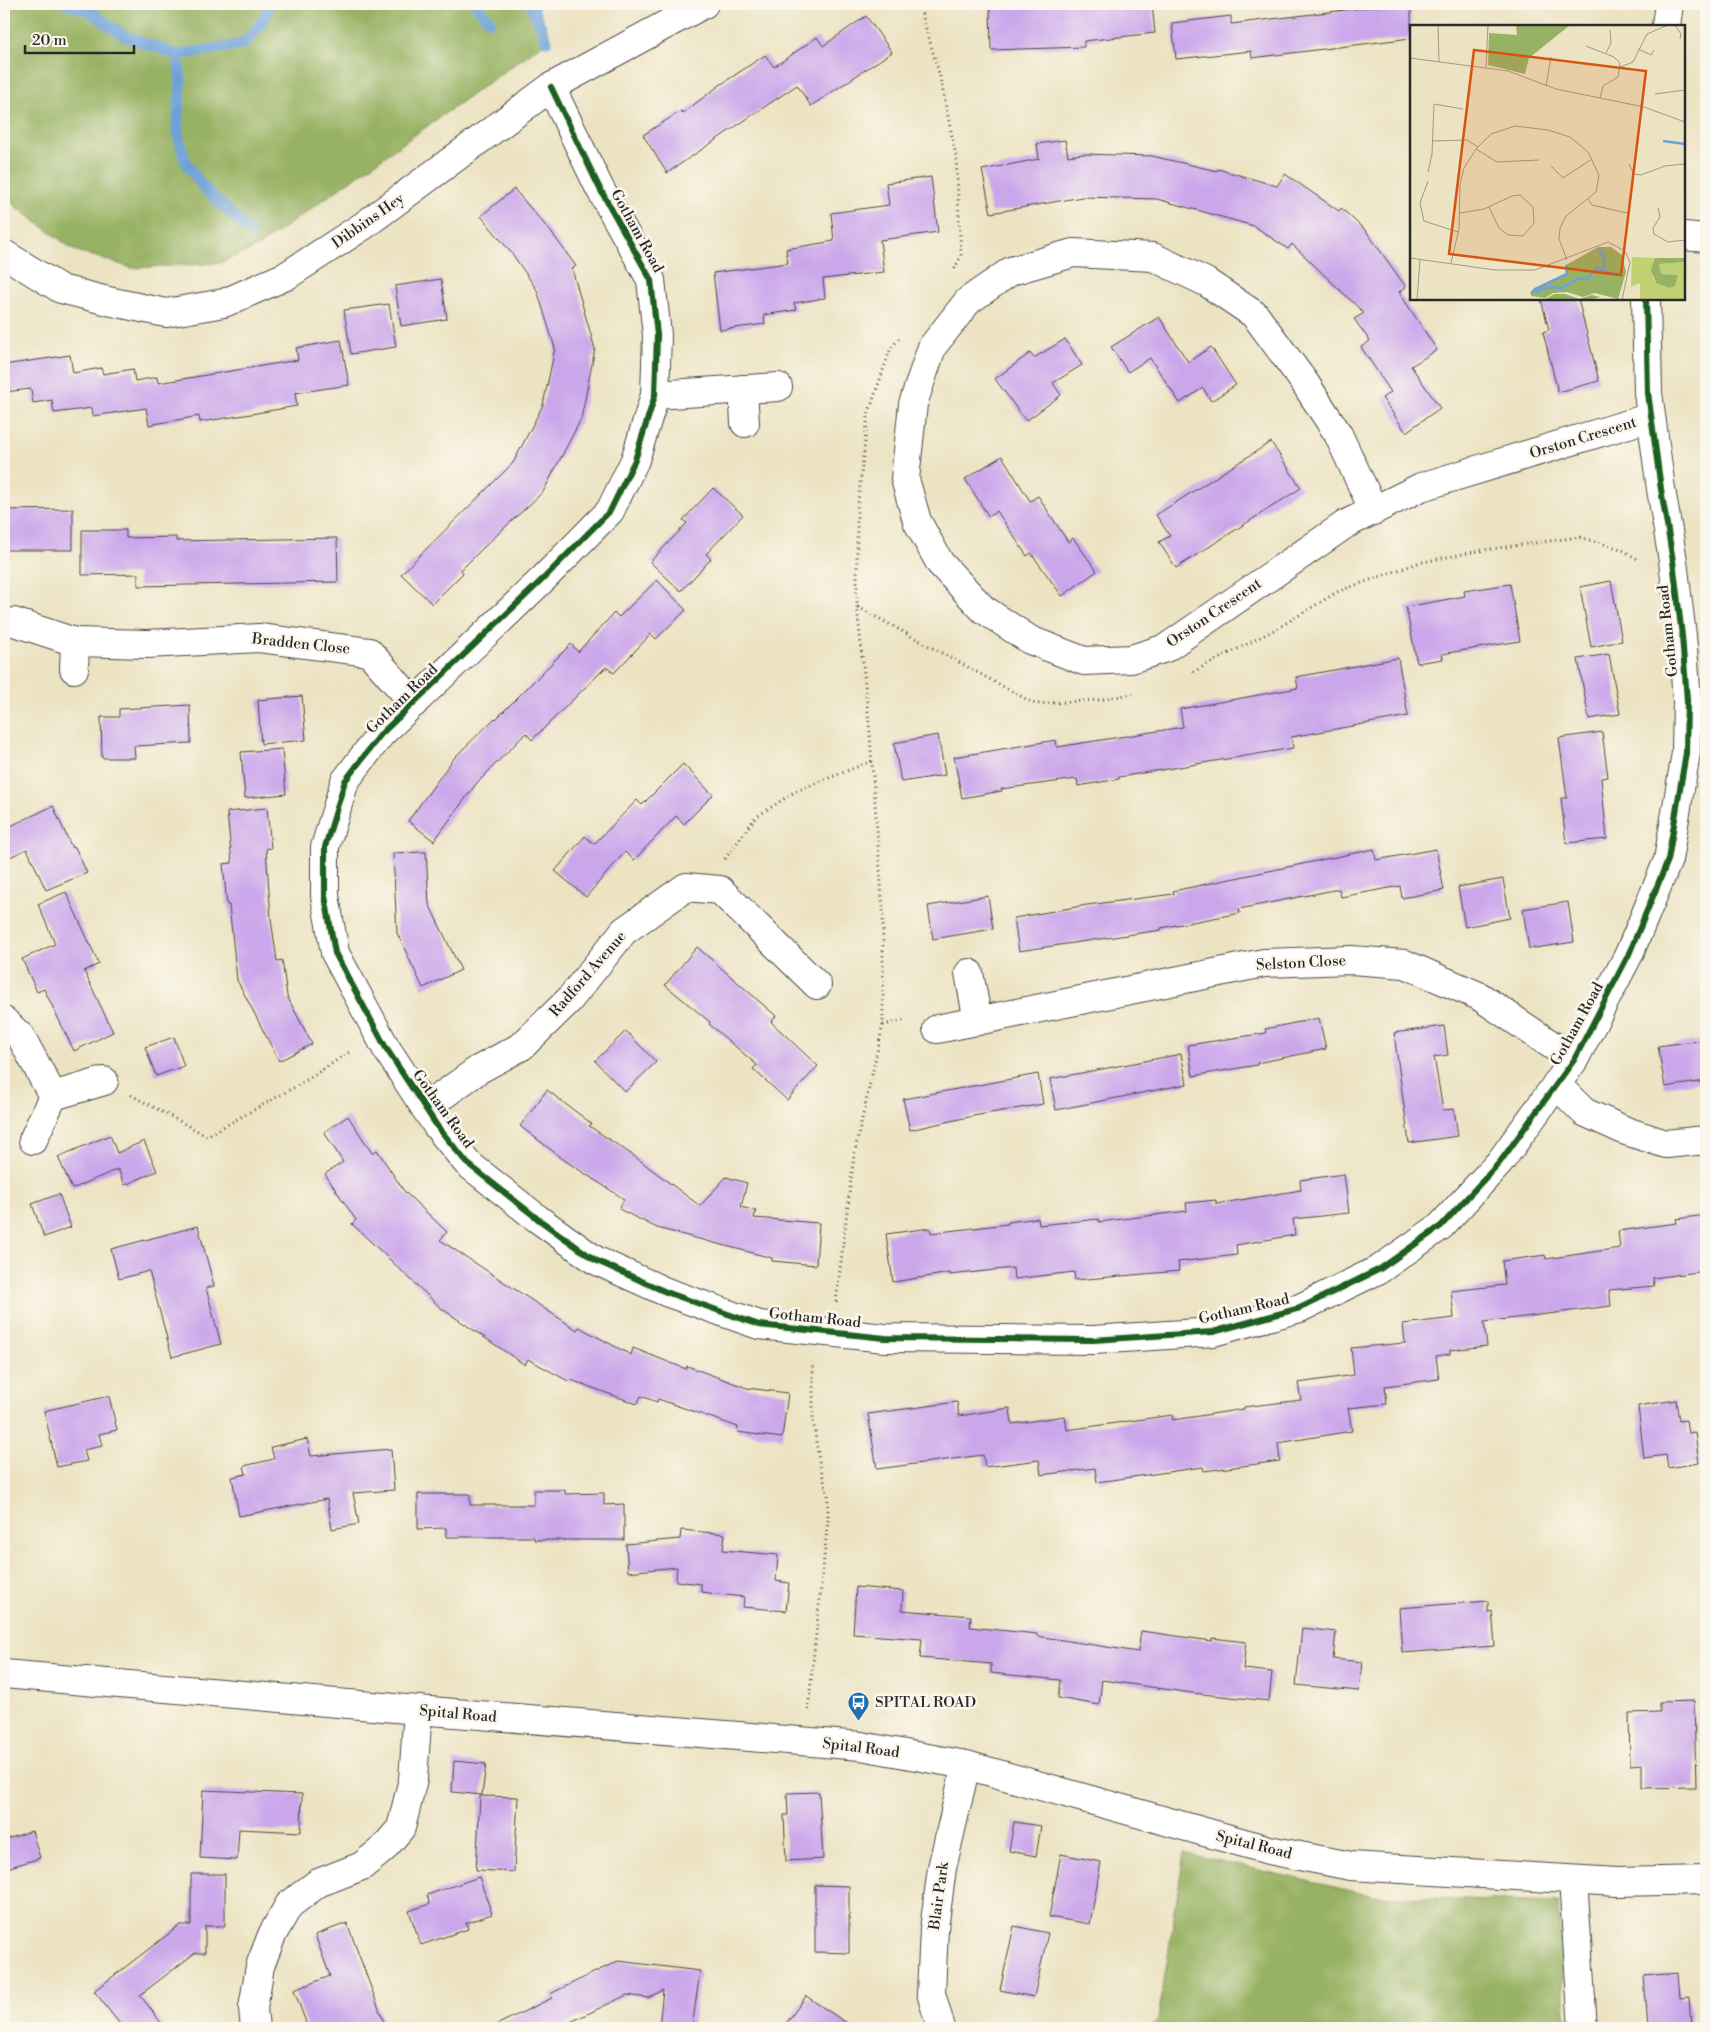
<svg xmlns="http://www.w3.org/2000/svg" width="1710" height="2032" viewBox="0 0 1710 2032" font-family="'Libre Bodoni',serif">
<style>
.forest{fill:#98b264;stroke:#626e48}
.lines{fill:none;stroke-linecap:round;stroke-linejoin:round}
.stream{stroke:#6ca0d8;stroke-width:11}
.building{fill:#caa6eb}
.minor-casing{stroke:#484742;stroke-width:30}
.secondary-casing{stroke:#484742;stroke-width:30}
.path{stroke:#484742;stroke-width:3;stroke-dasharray:1 4;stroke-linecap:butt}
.minor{stroke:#fff;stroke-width:28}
.secondary{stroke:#fff;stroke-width:28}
.cycleway-casing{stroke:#fbf7ec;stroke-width:9}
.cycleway{stroke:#1b5e20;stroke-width:6}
.labels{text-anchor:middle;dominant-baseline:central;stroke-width:5;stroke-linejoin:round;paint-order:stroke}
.street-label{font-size:15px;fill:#2b2b2b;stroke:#fbf7ec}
.poi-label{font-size:15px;fill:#2b2b2b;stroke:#fbf7ec;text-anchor:start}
.inset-river{fill:none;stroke:#6ca0d8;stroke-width:2.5}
.inset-road{fill:none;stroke:#9f9986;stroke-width:1}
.view{fill:#d5540f;fill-opacity:0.15;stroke:#d5540f;stroke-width:2.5}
.inset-edge{fill:none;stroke:#2b2b2b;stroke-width:2.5}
</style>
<rect width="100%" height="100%" fill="#fbf7ec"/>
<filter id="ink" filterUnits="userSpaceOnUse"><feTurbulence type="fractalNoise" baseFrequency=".02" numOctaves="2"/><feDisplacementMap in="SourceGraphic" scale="10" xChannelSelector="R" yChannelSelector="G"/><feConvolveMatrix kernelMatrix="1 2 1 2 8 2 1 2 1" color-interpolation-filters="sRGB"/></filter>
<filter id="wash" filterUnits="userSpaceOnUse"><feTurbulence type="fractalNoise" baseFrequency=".0096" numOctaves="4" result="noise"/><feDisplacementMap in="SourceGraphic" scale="20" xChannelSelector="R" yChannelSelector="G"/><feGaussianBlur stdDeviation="1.12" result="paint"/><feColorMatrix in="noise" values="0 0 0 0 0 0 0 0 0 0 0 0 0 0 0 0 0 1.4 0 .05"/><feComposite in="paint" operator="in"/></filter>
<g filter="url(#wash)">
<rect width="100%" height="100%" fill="#ece3c2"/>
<g class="forest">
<polygon points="4,4 531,4 547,41 257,247 220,263 132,268 74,250 14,205 4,185"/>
<polygon points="1184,1853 1374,1896 1558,1902 1566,2028 1149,2028 1158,2020"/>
</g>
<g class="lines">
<g class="stream">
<polyline points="67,4 89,11 125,36 178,55 243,44 261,24 271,4"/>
<polyline points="475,4 490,21"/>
<polyline points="531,4 547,41"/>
<polyline points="178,55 181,81 177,130 185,161 202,186 251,233"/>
</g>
</g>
<g id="blocks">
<g class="building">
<polygon points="1045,4 1152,4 1155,33 1084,41 1084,47 991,50 990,7"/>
<polygon points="1395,4 1411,4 1411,38 1252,58 1251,51 1176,59 1172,23 1231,16 1231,24"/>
<polygon points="866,16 892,52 811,106 797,85 667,173 643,135 681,111 683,113 720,85 765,55 774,67 817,37 823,46"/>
<polygon points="1065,140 1068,156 1082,154 1152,156 1217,171 1218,169 1277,186 1285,174 1339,211 1341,208 1366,231 1406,287 1399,292 1437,350 1411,366 1440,408 1406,432 1382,398 1391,392 1361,347 1370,341 1354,319 1364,313 1292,244 1288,249 1254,226 1157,199 1082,197 991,213 982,170 1039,159 1037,144"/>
<polygon points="931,177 938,232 880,240 884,272 823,279 825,298 794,303 796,310 764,315 765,324 720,330 713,273 788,263 786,249 834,241 831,213 889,205 886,183"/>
<polygon points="514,189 551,232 576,266 572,269 595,349 581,419 543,492 485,546 461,570 463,573 432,604 401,574 513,463 543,405 555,348 537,290 513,255 481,216"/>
<polygon points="441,279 447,319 401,326 395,286"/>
<polygon points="1541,299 1578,299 1599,381 1558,392 1543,332 1549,330"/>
<polygon points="389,304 396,347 351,354 344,310"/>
<polygon points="1159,317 1188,362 1211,347 1236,385 1211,401 1203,388 1180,403 1150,358 1128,372 1111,347"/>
<polygon points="1065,339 1082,365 1053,383 1061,395 1026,421 995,379 1030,353 1034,358"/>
<polygon points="341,340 349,385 295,393 297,406 245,415 200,422 199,416 149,425 146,408 93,416 92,408 54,413 52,400 33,403 31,389 4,392 4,365 70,355 73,373 101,368 103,374 133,369 135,381 157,377 158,383 298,360 296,348"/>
<polygon points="1271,442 1301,488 1176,568 1159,542 1170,536 1156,515"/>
<polygon points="1002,456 1030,501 1038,496 1068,542 1073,538 1097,571 1062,596 1031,553 1027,556 997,511 989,517 965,479"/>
<polygon points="713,488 743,515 706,554 711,559 681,591 650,562 687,523 683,520"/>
<polygon points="73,509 73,550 4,550 4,510"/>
<polygon points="82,530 126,530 126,538 176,537 176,541 337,538 338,582 138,586 138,574 82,575"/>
<polygon points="657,580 686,610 656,639 651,634 614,673 606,667 532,740 526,733 476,784 434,841 408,821 454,758 495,718 496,719 571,644 578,652 614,613 619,617"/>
<polygon points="1611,581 1622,641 1591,647 1580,587"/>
<polygon points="1510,584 1520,641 1442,654 1443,659 1417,663 1406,607 1465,596 1464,591"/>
<polygon points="1609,654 1620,714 1589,719 1578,659"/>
<polygon points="1398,658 1408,716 1291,737 1293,748 1119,777 1119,779 1078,786 1077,779 1001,789 1002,791 962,798 954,757 1056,740 1057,747 1183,727 1180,709 1298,688 1296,677"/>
<polygon points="302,696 306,740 261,744 258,700"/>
<polygon points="190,705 191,743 134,746 135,758 102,758 101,717 119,717 119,709"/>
<polygon points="1602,732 1608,777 1601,778 1607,839 1566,843 1561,798 1567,798 1559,738"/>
<polygon points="938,735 945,775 901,782 894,743"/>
<polygon points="282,749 286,794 245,798 241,752"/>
<polygon points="683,764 713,795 684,824 676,816 634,860 625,852 586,897 555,871 585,836 594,844 637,800 642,805"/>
<polygon points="53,806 72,848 75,847 87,873 46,890 27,849 4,860 4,829"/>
<polygon points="267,808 271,848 266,849 271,919 277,961 282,960 287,996 312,1044 279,1061 237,980 229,905 227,905 223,864 232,863 227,812"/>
<polygon points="1374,849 1376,860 1436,849 1444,890 1402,898 1400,886 1341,897 1339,889 1239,909 1240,913 1161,928 1161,930 1019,951 1014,918 1087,905 1174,894 1173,891"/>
<polygon points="426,852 429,904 461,970 423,988 397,933 393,853"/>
<polygon points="1503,879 1510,918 1465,927 1458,887"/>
<polygon points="66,892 99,964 84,971 113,1032 74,1051 44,989 37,992 22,959 55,944 38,904"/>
<polygon points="988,896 993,929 933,939 928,906"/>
<polygon points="1568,902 1574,942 1529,949 1523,909"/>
<polygon points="697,947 776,1016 771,1022 818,1066 787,1100 753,1069 757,1065 709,1024 710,1022 665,985"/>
<polygon points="1319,1018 1326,1049 1257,1063 1257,1065 1193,1076 1188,1045 1266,1033 1265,1029"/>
<polygon points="1444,1026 1448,1055 1434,1057 1443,1110 1454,1109 1458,1136 1409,1143 1394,1033"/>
<polygon points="626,1031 656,1062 625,1092 595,1061"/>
<polygon points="174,1037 184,1066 156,1076 145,1047"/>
<polygon points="1703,1040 1706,1063 1706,1081 1665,1087 1658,1046"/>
<polygon points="1181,1054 1187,1084 1056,1110 1050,1079"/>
<polygon points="1038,1074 1043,1104 973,1116 910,1130 903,1099"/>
<polygon points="547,1090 592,1124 589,1126 634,1156 700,1206 726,1177 747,1183 741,1207 756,1211 754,1218 819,1223 816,1265 772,1261 772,1258 657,1228 619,1209 624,1199 567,1162 520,1126"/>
<polygon points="348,1116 372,1153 377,1150 404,1191 447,1232 440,1240 577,1330 579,1327 631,1355 633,1348 686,1369 687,1366 747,1388 788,1393 782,1438 737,1432 738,1427 658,1399 657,1402 641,1396 637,1404 571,1380 570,1382 528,1359 525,1365 441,1308 352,1224 356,1220 325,1174 343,1162 324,1132"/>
<polygon points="110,1135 117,1153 144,1141 157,1171 125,1185 118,1169 72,1189 58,1157"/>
<polygon points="1344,1174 1349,1213 1293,1219 1295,1235 1236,1245 1237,1255 1178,1262 1179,1271 1075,1280 1074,1272 1014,1279 1013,1268 950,1275 950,1273 893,1282 886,1234 930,1228 931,1233 1008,1224 1008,1222 1038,1218 1039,1225 1099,1219 1099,1222 1187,1211 1186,1203 1216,1200 1216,1204 1301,1190 1300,1180"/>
<polygon points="59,1194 71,1227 44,1237 32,1204"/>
<polygon points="1706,1215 1706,1271 1653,1278 1654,1286 1609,1290 1611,1306 1484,1322 1487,1346 1450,1350 1450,1354 1436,1356 1439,1379 1385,1386 1387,1404 1348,1408 1352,1431 1278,1443 1280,1461 1204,1471 1203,1467 1097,1482 1095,1468 1041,1475 1039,1460 985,1467 983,1455 877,1469 868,1414 957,1402 959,1416 1010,1408 1012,1424 1065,1416 1067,1430 1172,1415 1173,1420 1244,1409 1244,1407 1301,1400 1298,1383 1354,1375 1351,1348 1405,1343 1403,1324 1454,1318 1451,1291 1505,1285 1502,1261 1545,1255 1546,1259 1620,1248 1618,1231 1677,1223 1676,1219"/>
<polygon points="198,1226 214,1286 206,1288 221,1344 172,1357 149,1271 119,1279 111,1249"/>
<polygon points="109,1396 117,1430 99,1434 102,1446 84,1450 87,1461 57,1467 44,1411"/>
<polygon points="1676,1400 1679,1421 1686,1420 1688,1433 1695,1432 1699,1463 1668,1468 1666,1455 1644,1458 1638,1406"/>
<polygon points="307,1439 311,1456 391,1449 394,1490 353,1493 359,1524 332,1529 327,1499 239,1516 232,1477 246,1474 244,1466 274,1459 271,1447"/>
<polygon points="534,1490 565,1490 565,1494 604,1493 604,1505 624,1504 624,1540 534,1540 534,1537 446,1537 446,1528 418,1529 418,1494 470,1494 470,1505 534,1505"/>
<polygon points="681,1530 725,1534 723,1550 778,1555 776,1581 789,1583 786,1611 743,1607 744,1597 701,1592 701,1584 676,1581 677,1567 628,1572 626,1544 680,1539"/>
<polygon points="856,1587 903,1591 902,1610 971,1616 970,1627 1037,1634 1037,1636 1138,1652 1141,1631 1212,1641 1212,1638 1246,1642 1243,1669 1272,1672 1269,1701 1192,1693 1102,1680 1099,1705 1058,1698 1060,1680 991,1673 991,1664 920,1658 922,1639 853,1634"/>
<polygon points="1488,1601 1488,1612 1492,1611 1495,1646 1402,1653 1399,1608"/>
<polygon points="1302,1628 1336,1632 1333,1659 1362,1662 1359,1691 1296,1685"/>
<polygon points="1694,1701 1696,1787 1642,1788 1642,1764 1630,1765 1629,1713 1660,1712 1660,1702"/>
<polygon points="454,1761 486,1764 482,1795 452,1792"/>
<polygon points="203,1790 302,1794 301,1832 239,1829 237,1860 200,1858"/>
<polygon points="819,1792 823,1859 786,1861 784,1815 788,1815 787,1793"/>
<polygon points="480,1796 518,1797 514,1872 476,1870"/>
<polygon points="1014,1822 1041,1826 1036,1856 1009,1851"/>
<polygon points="32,1831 40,1858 4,1869 4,1840"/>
<polygon points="1061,1854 1101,1862 1090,1924 1049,1917"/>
<polygon points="191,1874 225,1874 225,1926 205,1926 205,1953 195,1953 140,1995 165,2028 123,2028 94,1991 180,1925 191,1925"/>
<polygon points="479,1877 492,1914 466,1923 468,1929 421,1945 409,1911 430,1904 427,1895"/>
<polygon points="815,1885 849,1886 849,1953 815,1952"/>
<polygon points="347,1923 386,2028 308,2028 294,1990 330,1976 315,1935"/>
<polygon points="1014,1926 1048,1933 1034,1997 1000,1990"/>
<polygon points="618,1961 700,1971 692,2028 659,2028 663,1990 648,1998 627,1995 558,2028 490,2028 552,1998 550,1994"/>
<polygon points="1678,1973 1680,1998 1689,1997 1691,2028 1648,2028 1644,1976"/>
<polygon points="806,1996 854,2028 783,2028"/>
</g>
</g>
</g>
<g filter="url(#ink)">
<use href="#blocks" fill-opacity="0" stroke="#484742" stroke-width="1"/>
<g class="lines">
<defs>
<g id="minor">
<polyline points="1666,26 1669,4"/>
<polyline points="551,87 599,187 651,280 657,335 655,395 635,460 610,511 544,578 381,734 345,781 325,847 325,896 335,953 386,1048 437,1126 467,1163 538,1219 595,1260 666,1292 759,1325 885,1338 1093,1340 1213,1332 1300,1308 1380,1269 1441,1226 1500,1162 1574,1060 1629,954 1668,860 1686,753 1687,700 1682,636 1673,561 1661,489 1648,393 1646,299"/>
<polyline points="1684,236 1706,238"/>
<polyline points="4,254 61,289 108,301 166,313 224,303 286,276 363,226 551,87 704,4"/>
<polyline points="743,389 745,423"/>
<polyline points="655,395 778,387"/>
<polyline points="1374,511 1338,434 1305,383 1255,315 1206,282 1153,257 1073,253 1011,271 968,301 932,347 913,404 905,479 917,521 940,563 983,609 1030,640 1084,661 1131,659 1166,648 1346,524 1421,487 1651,417"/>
<polyline points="14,622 75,642 147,644 259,638 369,652 414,703"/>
<polyline points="74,669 75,642"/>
<polyline points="969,973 978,1021"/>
<polyline points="4,1021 21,1037 53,1096"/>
<polyline points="937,1029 1264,963 1351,960 1405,964 1479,996 1574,1060"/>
<polyline points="1556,1084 1584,1112 1626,1131 1666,1144 1706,1140"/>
<polyline points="425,1108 478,1070 522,1046 569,1000 624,931 686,887 720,890 817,985"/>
<polyline points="33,1140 53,1096 104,1081"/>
<polyline points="1573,1880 1583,2028"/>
<polyline points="255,2028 253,2008 260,1966 272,1935 289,1905 318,1883 362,1866 383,1849 401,1828 413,1779 418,1710"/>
<polyline points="941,2028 931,1993 934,1929 942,1868 966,1765"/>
</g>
<polyline id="secondary" points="4,1674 418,1710 861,1746 966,1765 1269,1850 1351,1866 1617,1882 1706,1880"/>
</defs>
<use href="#minor" class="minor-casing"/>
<use href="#secondary" class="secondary-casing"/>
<g class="path">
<polyline points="919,4 940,77 956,156 961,256 954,270"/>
<polyline points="858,607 1035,704 1098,700 1133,694"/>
<polyline points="1193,672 1278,628 1339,591 1418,563 1483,550 1579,537 1621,549 1639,560"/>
<polyline points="725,859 756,817 796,791 872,761"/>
<polyline points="883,1025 906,1020"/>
<polyline points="131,1095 207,1136 302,1083 351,1051"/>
<polyline points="836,1302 854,1155 883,1025 883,911 869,722 857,606 857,510 868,415 890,350 899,338"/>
<polyline points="808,1710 828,1520 828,1496 819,1461 813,1419 813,1364"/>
</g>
<use href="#minor" class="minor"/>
<use href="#secondary" class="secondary"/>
<defs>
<polyline id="cycleway" points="551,87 599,187 651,280 657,335 655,395 635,460 610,511 544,578 381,734 345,781 325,847 325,896 335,953 386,1048 437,1126 467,1163 538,1219 595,1260 666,1292 759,1325 885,1338 1093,1340 1213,1332 1300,1308 1380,1269 1441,1226 1500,1162 1574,1060 1629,954 1668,860 1686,753 1687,700 1682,636 1673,561 1661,489 1648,393 1646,299"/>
</defs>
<use href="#cycleway" class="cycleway-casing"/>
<use href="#cycleway" class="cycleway"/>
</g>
</g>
<defs>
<symbol id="bus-pin" viewBox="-11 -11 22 30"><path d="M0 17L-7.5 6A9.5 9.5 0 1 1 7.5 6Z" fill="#1f6fb2" stroke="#fbf7ec"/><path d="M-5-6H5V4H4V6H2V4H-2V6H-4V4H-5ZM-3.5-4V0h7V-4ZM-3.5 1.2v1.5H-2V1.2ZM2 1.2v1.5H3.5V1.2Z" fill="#fff"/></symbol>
</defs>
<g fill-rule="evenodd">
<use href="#bus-pin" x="846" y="1690" width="25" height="34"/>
</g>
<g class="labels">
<g class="street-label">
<text transform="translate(368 221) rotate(-35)">Dibbins Hey</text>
<text transform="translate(637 231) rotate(61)">Gotham Road</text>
<text transform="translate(1583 438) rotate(-17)">Orston Crescent</text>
<text transform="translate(1214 613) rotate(-34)">Orston Crescent</text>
<text transform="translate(1668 631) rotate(-96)">Gotham Road</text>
<text transform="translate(301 644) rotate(6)">Bradden Close</text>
<text transform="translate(402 699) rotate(-44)">Gotham Road</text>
<text transform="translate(1301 963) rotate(-3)">Selston Close</text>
<text transform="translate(588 974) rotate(-49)">Radford Avenue</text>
<text transform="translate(1577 1024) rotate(-61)">Gotham Road</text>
<text transform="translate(443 1109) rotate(54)">Gotham Road</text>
<text transform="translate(1244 1309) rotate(-13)">Gotham Road</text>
<text transform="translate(815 1318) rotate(6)">Gotham Road</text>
<text transform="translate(458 1714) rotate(5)">Spital Road</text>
<text transform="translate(861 1748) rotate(7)">Spital Road</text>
<text transform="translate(1254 1845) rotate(14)">Spital Road</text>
<text transform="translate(939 1896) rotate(-82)">Blair Park</text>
</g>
<g class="poi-label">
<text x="875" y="1702">SPITAL ROAD</text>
</g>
</g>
<g transform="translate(1410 25)">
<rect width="275" height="275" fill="#ece3c2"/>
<path d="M 222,232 L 245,233 L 243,253 L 246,258 L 259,263 L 268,250 L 251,249 L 249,239 L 275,237 L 275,275 L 230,275 L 230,258 L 221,262 Z" fill="#c0d072"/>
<path d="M 109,0 L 160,0 L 119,33 L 115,49 L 78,40 L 79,8 L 107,10 L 106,1 ZM 188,222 L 201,222 L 212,230 L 216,247 L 208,274 L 185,268 L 173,272 L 157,267 L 143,268 L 135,273 L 121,271 L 121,266 L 157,249 L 156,240 ZM 245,233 L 275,233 L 275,237 L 249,239 L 251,249 L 268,250 L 265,261 L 259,263 L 246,258 L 241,245 ZM 144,269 L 155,269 L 169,274 L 182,270 L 190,272 L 181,275 L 134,275 Z" fill="#98b264"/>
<path class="inset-river" d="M 253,116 L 275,119M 189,224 L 194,232 L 194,242M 126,267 L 138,262 L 152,263 L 169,253 L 177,254 L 187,243 L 207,250M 121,269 L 125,264 L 157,249 L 156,240"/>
<path class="inset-road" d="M 28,0 L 29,36M 265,0 L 271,9 L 270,14M 176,21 L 204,32 L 210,38 L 208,52 L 193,61 L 190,73M 228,24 L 241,30 L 244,25M 196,28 L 201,18 L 200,5M 0,33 L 98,46 L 146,64 L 234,82 L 275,97M 76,42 L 78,0M 210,42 L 223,37 L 237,9 L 258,0M 136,61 L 141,32M 245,69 L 275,65M 22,116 L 57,115 L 68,122M 66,124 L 87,137 L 129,135M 219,139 L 224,149 L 231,150 L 255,141 L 275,139M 141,141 L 153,153 L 182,134M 18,147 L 22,129 L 24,79 L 53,84M 18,156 L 10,178 L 14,196 L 48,207M 178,174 L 182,180 L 217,188M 248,183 L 250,192 L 243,203 L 244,209 L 258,217 L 275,215M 50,188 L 74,184 L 102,171 L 110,170 L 123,182 L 124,198 L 113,211 L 98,210 L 89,203 L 79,182M 0,233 L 85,245 L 125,245 L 198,217 L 215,226 L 220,237 L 212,275M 41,238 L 49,204 L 50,159 L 54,143 L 66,124 L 81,109 L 105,101 L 138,105 L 160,112 L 178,127 L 189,150 L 186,167 L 156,191 L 150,203 L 149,214 L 157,235M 7,275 L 10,234"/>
<path class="view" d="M 64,25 L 236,46 L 211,250 L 39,229 Z"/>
<rect width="275" height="275" class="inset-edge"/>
</g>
<rect width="1710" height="2032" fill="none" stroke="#fbf7ec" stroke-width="20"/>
<path d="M25 45v8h109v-8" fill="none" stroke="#2b2b2b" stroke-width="2.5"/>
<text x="32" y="45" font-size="15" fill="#2b2b2b" stroke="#fbf7ec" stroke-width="4" paint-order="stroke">20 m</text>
</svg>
